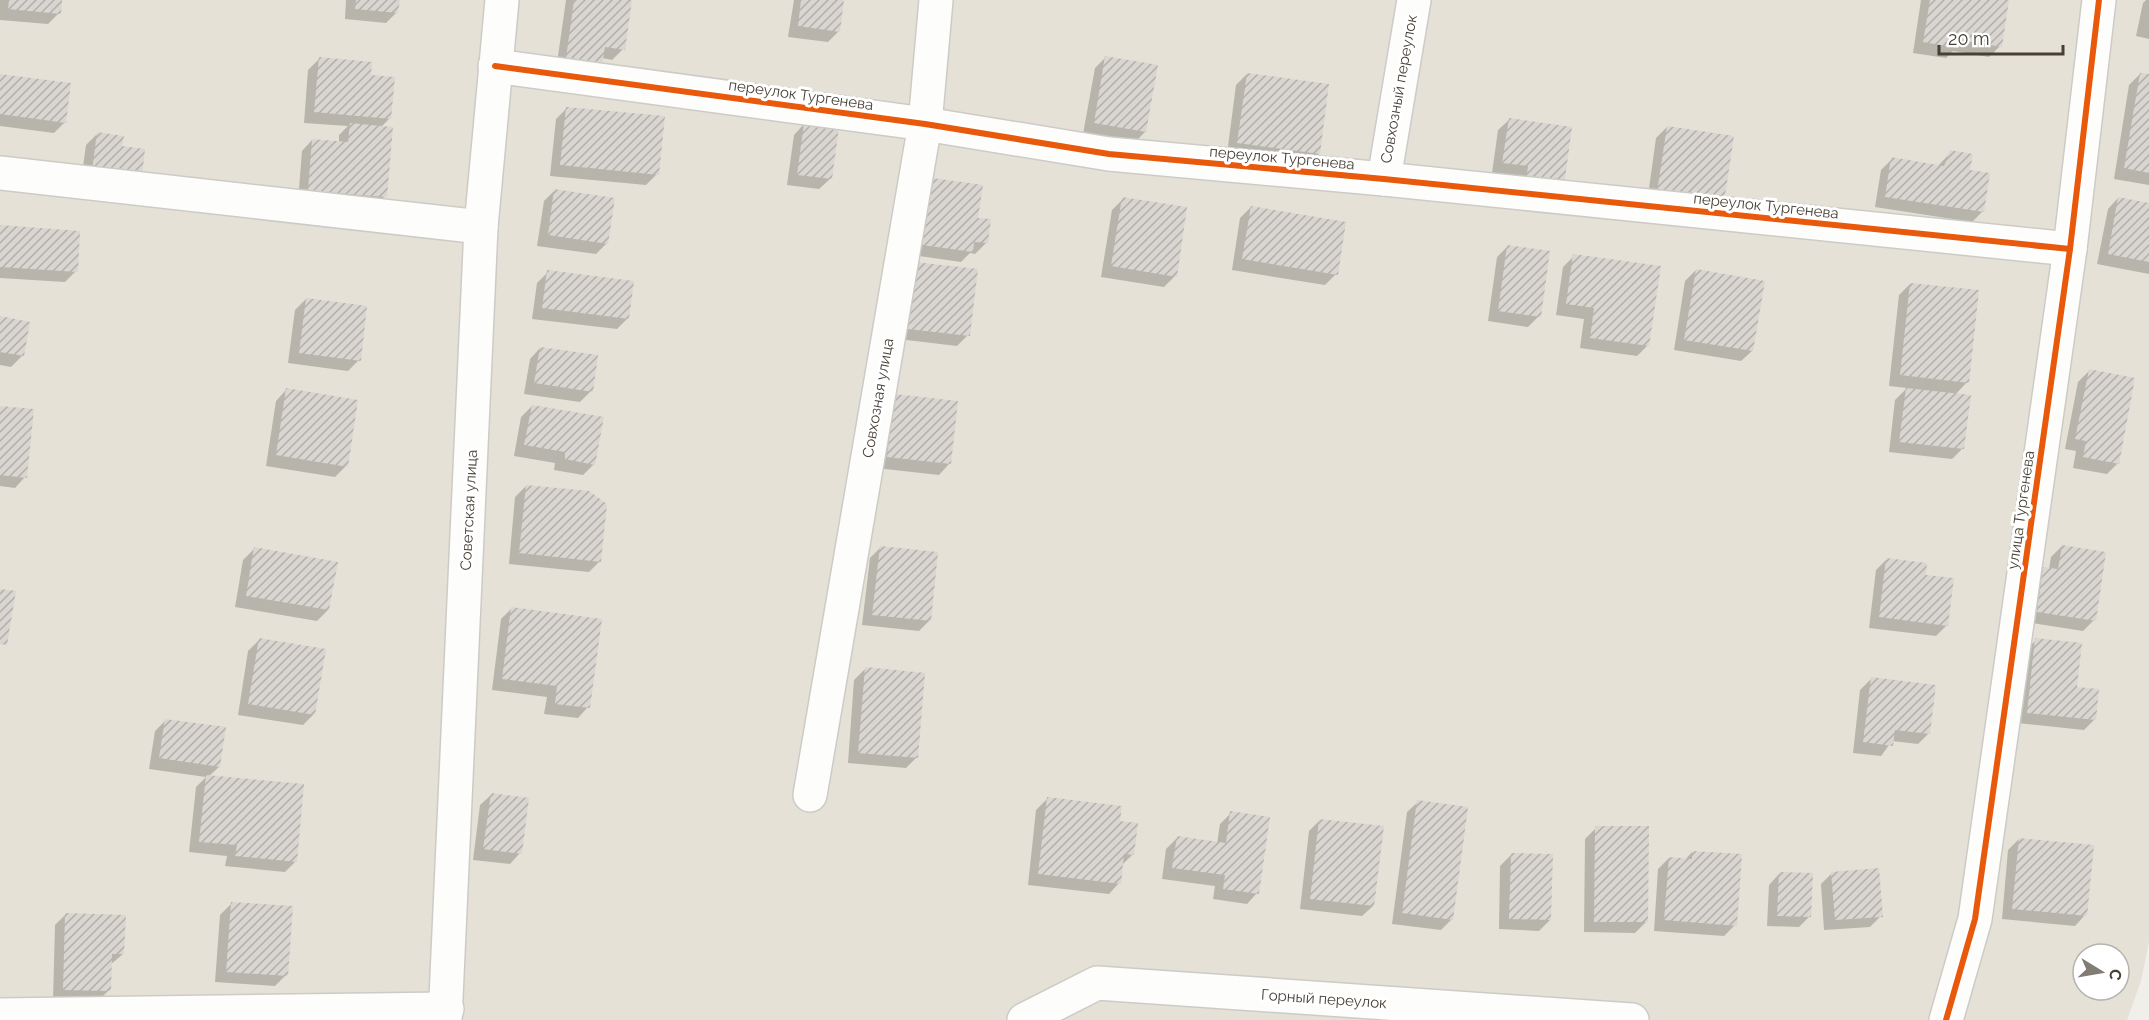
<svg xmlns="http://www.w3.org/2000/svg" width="2149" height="1020" viewBox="0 0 2149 1020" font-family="Raleway,sans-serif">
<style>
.residential{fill:#e5e1d7;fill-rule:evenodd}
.shadow{fill:#0003}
.building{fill:url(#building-hatch)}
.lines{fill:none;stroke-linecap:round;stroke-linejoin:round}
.minor-casing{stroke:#cdcbc6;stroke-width:36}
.minor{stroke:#fdfdfc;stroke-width:33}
.cycleway-casing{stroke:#fff;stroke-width:10}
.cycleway{stroke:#e8590c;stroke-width:6}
.labels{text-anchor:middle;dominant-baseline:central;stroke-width:6;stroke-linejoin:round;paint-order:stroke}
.street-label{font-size:15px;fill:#474035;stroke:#fff}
</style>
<defs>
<pattern id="building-hatch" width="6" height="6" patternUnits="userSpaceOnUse" patternTransform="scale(1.5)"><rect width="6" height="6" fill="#d9d6d1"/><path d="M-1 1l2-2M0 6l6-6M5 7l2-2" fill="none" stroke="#b2afaa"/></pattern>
</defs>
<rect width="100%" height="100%" fill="#f0efea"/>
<path class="residential" d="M 0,0 L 2149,0 L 2149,941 L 2141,981 L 2127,1020 L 0,1020 ZM 2083,954 L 2119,954 L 2119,990 L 2083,990 Z"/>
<g class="shadow">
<polygon points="0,0 61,0 59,13 48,24 0,20"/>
<polygon points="346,0 398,0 397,12 386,23 345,19"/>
<polygon points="566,0 630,0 623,49 612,60 602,58 555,77"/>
<polygon points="794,0 842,0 839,31 828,42 788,37"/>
<polygon points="1921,0 2008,0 2000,46 1989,57 1953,51 1946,58 1913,53"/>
<polygon points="2146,0 2149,0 2149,39 2136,36 2143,3"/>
<polygon points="1106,57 1145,132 1134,143 1083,134 1095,68"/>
<polygon points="319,59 369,76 390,118 381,127 385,196 374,207 298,201 302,151 312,140 339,142 339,135 348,126 304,123 308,70"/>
<polygon points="1247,74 1319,154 1308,165 1227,154 1236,85"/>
<polygon points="2140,74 2149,76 2149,185 2114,179 2129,85"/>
<polygon points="0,75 65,122 54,133 0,126"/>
<polygon points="567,108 657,174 646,185 550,176 556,119"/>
<polygon points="1509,120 1570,128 1516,192 1518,177 1492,173 1498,130"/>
<polygon points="804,124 830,179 819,189 787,185 794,135"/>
<polygon points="1667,127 1722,208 1646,210 1656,138"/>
<polygon points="97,134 122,138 81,181 86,145"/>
<polygon points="1951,152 1983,211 1972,222 1875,207 1881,170 1892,159 1938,166"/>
<polygon points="555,190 607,243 596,254 537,246 544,201"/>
<polygon points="914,190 986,243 975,254 970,253 961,262 905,254"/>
<polygon points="2118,198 2149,204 2149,274 2097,264 2108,209"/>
<polygon points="1123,199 1175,276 1164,287 1101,277 1112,210"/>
<polygon points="1251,207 1336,274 1325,285 1232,270 1240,218"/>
<polygon points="0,227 76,271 65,282 0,278"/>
<polygon points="1508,246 1539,316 1528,327 1488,321 1497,257"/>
<polygon points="1574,256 1648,345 1637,356 1580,348 1584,319 1556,315 1563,267"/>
<polygon points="1696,270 1752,351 1741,361 1674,350 1685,281"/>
<polygon points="548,272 628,318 617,329 532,319 537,283"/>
<polygon points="905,274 968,335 957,346 898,339"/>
<polygon points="1910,284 1967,382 1955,395 1963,448 1952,459 1889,452 1895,400 1907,388 1889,386 1899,295"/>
<polygon points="306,299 359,360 348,371 288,363 295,310"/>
<polygon points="0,318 22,356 11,367 0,365"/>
<polygon points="540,348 591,391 580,402 524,394 530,359"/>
<polygon points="2089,371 2118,463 2107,474 2073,468 2076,451 2065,449 2078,382"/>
<polygon points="286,390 346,466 335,477 266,466 276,401"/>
<polygon points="532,406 594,464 583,475 554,470 555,463 514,456 521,417"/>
<polygon points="884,406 949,464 939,475 876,468"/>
<polygon points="0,407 25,477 15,488 0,486"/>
<polygon points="526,486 600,561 589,572 509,564 515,497"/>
<polygon points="2062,546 2094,620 2083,631 2026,622 2033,579 2044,568 2049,569 2051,557"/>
<polygon points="881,547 930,620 919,631 862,625 870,558"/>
<polygon points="254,549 328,610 317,621 235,607 243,560"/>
<polygon points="1887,559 1925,576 1947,625 1936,636 1869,628 1876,570"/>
<polygon points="512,608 588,707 578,718 544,714 547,697 492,690 501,619"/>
<polygon points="259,640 314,714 303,725 238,715 248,651"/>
<polygon points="2036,640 2075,688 2095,719 2084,730 2017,723 2025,651"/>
<polygon points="865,669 917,757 906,768 848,763 854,680"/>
<polygon points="1871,679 1929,733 1918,744 1892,741 1881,756 1853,753 1860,690"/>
<polygon points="166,720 219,767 209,776 296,861 285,872 225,866 227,856 189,852 196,787 206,777 149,769 155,731"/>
<polygon points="491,795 520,853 510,864 473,860 480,805"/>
<polygon points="1047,799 1118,823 1133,854 1121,866 1119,883 1109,894 1028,885 1036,810"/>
<polygon points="1418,802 1452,919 1441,930 1392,924 1407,812"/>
<polygon points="1231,813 1257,893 1247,904 1213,899 1215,886 1162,879 1166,849 1177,838 1217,844 1220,824"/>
<polygon points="1320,820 1373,906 1362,916 1300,909 1309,831"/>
<polygon points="1596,828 1646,922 1635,933 1584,932 1585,839"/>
<polygon points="2019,839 2085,915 2075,926 2002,919 2008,850"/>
<polygon points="1692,852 1735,925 1724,936 1654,931 1658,869 1669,858 1685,860"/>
<polygon points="1511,855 1550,920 1539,931 1499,929 1500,866"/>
<polygon points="1832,873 1881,916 1870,927 1824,930 1821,884"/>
<polygon points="1779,874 1810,916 1799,927 1767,926 1769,885"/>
<polygon points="231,904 286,975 275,986 215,982 220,915"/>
<polygon points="66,914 123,954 110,965 109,990 98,1001 53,1000 55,925"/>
</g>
<g class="building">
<polygon points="9,0 62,0 61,14 8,9"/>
<polygon points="356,0 400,0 398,13 355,9"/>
<polygon points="574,0 632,0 625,50 605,47 601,71 565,66"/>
<polygon points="801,0 844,0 840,32 798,26"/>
<polygon points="1930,0 2009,0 2002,47 1960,40 1958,48 1923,42"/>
<polygon points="1105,56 1158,65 1146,132 1094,123"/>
<polygon points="319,57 372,62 371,75 395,77 391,119 314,112"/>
<polygon points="1247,73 1329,84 1320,154 1237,143"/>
<polygon points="2140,73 2149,74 2149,173 2124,168"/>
<polygon points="0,74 71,83 66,123 0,114"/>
<polygon points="566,107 665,116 659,175 560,165"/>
<polygon points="1509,118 1572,127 1564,186 1526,181 1528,166 1502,163"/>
<polygon points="350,123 393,127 387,197 308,191 312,139 348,142"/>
<polygon points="804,123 839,127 832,179 797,175"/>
<polygon points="1667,126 1734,136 1723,209 1656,199"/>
<polygon points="97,132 124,136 122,146 145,149 142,177 92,171"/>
<polygon points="1950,150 1973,154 1970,170 1990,173 1984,212 1885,197 1891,157 1944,166"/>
<polygon points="925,177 983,185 978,218 991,219 988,243 974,242 973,252 915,244"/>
<polygon points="554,189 615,198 608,244 548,235"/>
<polygon points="1122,197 1187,207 1177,277 1111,266"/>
<polygon points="2118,197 2149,203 2149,262 2108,254"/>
<polygon points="1251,206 1346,222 1338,275 1242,259"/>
<polygon points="0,225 80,231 78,272 0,267"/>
<polygon points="1507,245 1550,251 1541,317 1498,311"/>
<polygon points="1573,254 1661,266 1649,346 1590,338 1594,308 1566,304"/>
<polygon points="915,262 978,269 970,336 908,329"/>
<polygon points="1696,269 1765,281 1753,351 1684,340"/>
<polygon points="547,270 634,281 629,319 542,308"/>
<polygon points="1910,283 1979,290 1969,383 1900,375"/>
<polygon points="306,298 367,306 361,361 299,353"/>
<polygon points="0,316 30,322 24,356 0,352"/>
<polygon points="540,347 598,355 593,392 534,383"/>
<polygon points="2089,369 2135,378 2119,464 2083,457 2086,441 2075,439"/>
<polygon points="286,388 358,400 348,467 276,455"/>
<polygon points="1906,388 1971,395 1964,449 1899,442"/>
<polygon points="894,394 958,401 951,464 887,457"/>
<polygon points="532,405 604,417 595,465 565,459 565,452 524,445"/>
<polygon points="0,406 34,409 27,478 0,475"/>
<polygon points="526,485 589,491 607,504 601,562 519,553"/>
<polygon points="2062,545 2106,552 2096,621 2037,612 2043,567 2058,569"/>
<polygon points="880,546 938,552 931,621 872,615"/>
<polygon points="254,547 338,562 329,610 246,596"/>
<polygon points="1886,558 1927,563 1926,575 1954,578 1948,626 1879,617"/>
<polygon points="0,589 16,591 7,645 0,644"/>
<polygon points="511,607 602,619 590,708 555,704 557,686 502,679"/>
<polygon points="259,638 326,649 315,715 248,704"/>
<polygon points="2035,638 2082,643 2077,687 2099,689 2096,720 2027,713"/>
<polygon points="865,667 925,673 918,758 858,753"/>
<polygon points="1871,677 1936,685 1930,734 1895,730 1893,746 1863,742"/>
<polygon points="165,719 226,727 220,767 159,758"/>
<polygon points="206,775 304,784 297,862 235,856 237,845 199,842"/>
<polygon points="491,793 529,798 522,854 483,849"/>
<polygon points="1047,797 1122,806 1120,821 1138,823 1134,855 1124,854 1121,884 1038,874"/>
<polygon points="1417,800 1468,807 1453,920 1402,913"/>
<polygon points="1230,811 1270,817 1259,894 1223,889 1225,875 1172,868 1177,836 1226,843"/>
<polygon points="1319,819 1384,826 1374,906 1310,899"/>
<polygon points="1595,826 1649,826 1648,922 1594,922"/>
<polygon points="2019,838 2094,845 2087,916 2012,909"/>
<polygon points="1692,851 1742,854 1737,926 1664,920 1669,857 1692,859"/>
<polygon points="1511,853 1553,854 1551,920 1509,919"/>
<polygon points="1879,868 1883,917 1835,920 1831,872"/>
<polygon points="1779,872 1813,873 1811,917 1777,916"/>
<polygon points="231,902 293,906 288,976 226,972"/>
<polygon points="65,913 126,915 124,954 112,954 111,991 63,990"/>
</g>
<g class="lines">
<defs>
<g id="minor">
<polyline points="495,66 925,124 1109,154 1384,179 2070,249"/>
<polyline points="0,173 481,227"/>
<polyline points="1384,179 1414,0"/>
<polyline points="810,795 925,124 936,0"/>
<polyline points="0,1015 447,1009"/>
<polyline points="445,1020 481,227 502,0"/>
<polyline points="1024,1020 1097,983 1632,1020"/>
<polyline points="1946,1020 1975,919 2070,249 2099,0"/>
</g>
</defs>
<use href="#minor" class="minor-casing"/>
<use href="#minor" class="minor"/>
<defs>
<g id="cycleway">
<polyline points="495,66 925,124 1109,154 1384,179 2070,249"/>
<polyline points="1946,1020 1975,919 2070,249 2099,0"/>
</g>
</defs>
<use href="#cycleway" class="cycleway-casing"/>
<use href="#cycleway" class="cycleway"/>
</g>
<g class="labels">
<g class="street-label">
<text transform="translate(1399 89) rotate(-80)">Совхозный переулок</text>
<text transform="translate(801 95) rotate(8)">переулок Тургенева</text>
<text transform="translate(1282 158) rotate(5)">переулок Тургенева</text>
<text transform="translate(1766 206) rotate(6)">переулок Тургенева</text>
<text transform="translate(878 398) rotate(-80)">Совхозная улица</text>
<text transform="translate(469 510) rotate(-87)">Советская улица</text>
<text transform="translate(2021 510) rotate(-82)">улица Тургенева</text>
<text transform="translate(1324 999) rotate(4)">Горный переулок</text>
</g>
</g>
<g transform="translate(2101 972) rotate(101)"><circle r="28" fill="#ffffff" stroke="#b5b3ae" stroke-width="1.5"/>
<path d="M0-4.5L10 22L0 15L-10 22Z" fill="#827d74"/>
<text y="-9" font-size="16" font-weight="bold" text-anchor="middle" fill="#474035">С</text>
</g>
<path d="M1939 45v9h124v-9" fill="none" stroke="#474035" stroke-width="3"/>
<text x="1948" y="45" font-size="18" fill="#474035" stroke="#ffffff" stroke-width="4.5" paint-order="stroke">20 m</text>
</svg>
